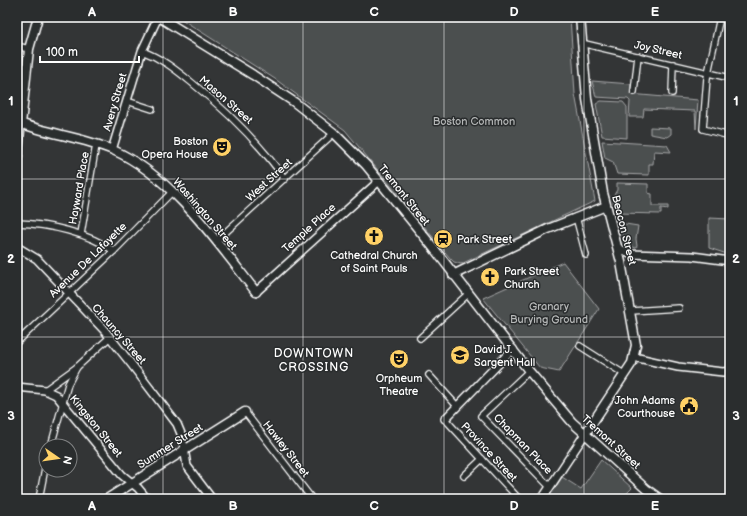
<svg xmlns="http://www.w3.org/2000/svg" width="747" height="516" viewBox="0 0 747 516" font-family="'Balsamiq Sans',sans-serif">
<style>
.green{fill:#4c4f50;stroke:#a6a7a8}
.lines{fill:none;stroke-linecap:round;stroke-linejoin:round}
.street-casing{stroke:#fff;stroke-width:8}
.secondary-casing{stroke:#fff;stroke-width:10}
.primary-casing{stroke:#fff;stroke-width:11}
.street{stroke:#2a2d2e;stroke-width:5.5}
.secondary{stroke:#2a2d2e;stroke-width:7}
.primary{stroke:#2a2d2e;stroke-width:8}
.grid{fill:none;stroke:#fff;stroke-width:1;stroke-opacity:0.55}
.labels{text-anchor:middle;dominant-baseline:central;stroke-width:3;stroke-linejoin:round;paint-order:stroke}
.street-label{font-size:11px;fill:#fff;stroke:#2a2d2e}
.park-label{font-size:11px;fill:#b7b9b9;stroke:#2a2d2e}
.poi-label{font-size:11px;fill:#fff;stroke:#2a2d2e;text-anchor:start}
.neighbourhood-label{font-size:12px;letter-spacing:1px;fill:#fff;stroke:#2a2d2e}
.neatline{fill:none;stroke:#fff;stroke-width:1.5}
.grid-label{font-size:13px;text-anchor:middle;font-weight:bold;fill:#fff}
</style>
<rect width="100%" height="100%" fill="#333536"/>
<filter id="ink" filterUnits="userSpaceOnUse"><feTurbulence type="fractalNoise" baseFrequency=".025" numOctaves="2"/><feDisplacementMap in="SourceGraphic" scale="8" xChannelSelector="R" yChannelSelector="G"/><feConvolveMatrix kernelMatrix="1 2 1 2 8 2 1 2 1" color-interpolation-filters="sRGB"/></filter>
<g filter="url(#ink)">
<g class="green">
<polygon points="178,17 570,17 575,94 595,201 461,264 454,262 450,258 345,130 275,79"/>
<polygon points="592,81 631,84 630,94 698,100 696,129 695,111 644,109 643,117 629,117 630,101 628,99 596,97"/>
<polygon points="601,101 623,102 627,107 627,138 602,136 596,104"/>
<polygon points="650,127 671,128 671,134 667,137 650,134"/>
<polygon points="602,141 667,145 671,152 654,151 653,164 649,164 649,175 617,174 613,162 605,158"/>
<polygon points="617,183 648,184 648,193 652,194 652,206 668,206 668,209 661,208 661,214 617,213 612,198 617,190"/>
<polygon points="709,218 730,219 730,255 709,248"/>
<polygon points="619,223 638,226 636,239 637,246 636,248 626,245"/>
<polygon points="563,262 599,309 559,372 540,368 483,298"/>
<polygon points="601,460 632,488 621,499 548,499 562,477 581,489"/>
</g>
<g class="lines">
<defs>
<g id="street">
<polyline points="720,17 707,78 703,129 730,136"/>
<polyline points="581,43 730,78"/>
<polyline points="17,46 29,49"/>
<path d="M 142,51 C 161,58 175,69 191,82 C 227,111 258,141 285,179"/>
<polyline points="634,92 638,56"/>
<polyline points="672,93 673,64"/>
<polyline points="127,101 152,109"/>
<polyline points="576,217 586,255"/>
<path d="M 17,223 C 48,224 89,233 114,251"/>
<polyline points="81,234 96,145"/>
<polyline points="216,241 334,133"/>
<polyline points="631,311 679,308"/>
<polyline points="420,338 468,294"/>
<polyline points="17,342 114,251 172,192"/>
<polyline points="580,346 624,374"/>
<polyline points="529,371 481,416 550,487"/>
<polyline points="429,375 457,406"/>
<polyline points="45,390 77,367 110,337"/>
<polyline points="245,412 312,499"/>
<polyline points="445,419 519,499"/>
<polyline points="51,446 68,384 77,367"/>
<polyline points="464,476 482,459"/>
<polyline points="39,499 46,463"/>
</g>
<g id="secondary">
<polyline points="112,150 142,51 158,17"/>
<polyline points="17,170 21,124"/>
<polyline points="17,247 37,259 105,331 132,365 177,424 182,436 187,466 212,499"/>
<polyline points="618,248 630,254 692,256 730,261"/>
<polyline points="256,292 379,181"/>
<polyline points="634,357 678,367 723,372 730,371"/>
<polyline points="17,387 45,390 56,395 122,475 138,488 147,499"/>
<polyline points="445,419 513,349"/>
<polyline points="542,499 585,434"/>
</g>
<g id="primary">
<polyline points="159,17 253,75 294,102 334,133 366,165 432,246 529,371 572,422 646,489 660,499"/>
<polyline points="580,17 587,99 603,193 621,262 636,345 632,363 585,434"/>
<path d="M 17,122 C 48,134 82,137 113,150 C 171,175 218,243 256,292"/>
<polyline points="21,124 29,49 38,17"/>
<polyline points="453,275 548,229 606,206"/>
<polyline points="107,499 245,412"/>
</g>
</defs>
<use href="#street" class="street-casing"/>
<use href="#secondary" class="secondary-casing"/>
<use href="#primary" class="primary-casing"/>
<use href="#street" class="street"/>
<use href="#secondary" class="secondary"/>
<use href="#primary" class="primary"/>
</g>
</g>
<path class="grid" d="M 163,17 L 163,499M 303,17 L 303,499M 444,17 L 444,499M 584,17 L 584,499M 17,179 L 730,179M 17,337 L 730,337"/>
<defs>
<symbol id="theatre-disc" viewBox="-11 -11 22 22"><circle r="9.5" fill="#ffd166" stroke="#2a2d2e"/><path d="M-5-5.5Q0-4 5-5.5V0Q5 5 0 6Q-5 5-5 0ZM-3.3-2.5H-1v1.5H-3.3ZM1-2.5H3.3v1.5H1ZM-2.8 1Q0 5.5 2.8 1Z" fill="#111"/></symbol>
<symbol id="church-disc" viewBox="-11 -11 22 22"><circle r="9.5" fill="#ffd166" stroke="#2a2d2e"/><path d="M-1.2-6h2.4v3.5h3.3v2.4h-3.3V6h-2.4V-.1h-3.3v-2.4h3.3Z" fill="#111"/></symbol>
<symbol id="station-disc" viewBox="-11 -11 22 22"><circle r="9.5" fill="#ffd166" stroke="#2a2d2e"/><path d="M-3-6H3Q5-6 5-4V2Q5 4 3 4L4.5 6H3L1.5 4h-3L-3 6H-4.5L-3 4Q-5 4-5 2V-4Q-5-6-3-6ZM-3.5-4v3h7v-3ZM-3.5 1v1.5H-2V1ZM2 1v1.5H3.5V1Z" fill="#111"/></symbol>
<symbol id="university-disc" viewBox="-11 -11 22 22"><circle r="9.5" fill="#ffd166" stroke="#2a2d2e"/><path d="M0-5L7-2L0 1L-7-2ZM-4 1L0 2.5L4 1V4Q0 6-4 4Z" fill="#111"/></symbol>
<symbol id="civic-disc" viewBox="-11 -11 22 22"><circle r="9.5" fill="#ffd166" stroke="#2a2d2e"/><path d="M-.6-6.5H3V-4.5H.6V-3L4-1V1h2V6H-6V1h2V-1L-.6-3ZM-1.2 2.5V6h2.4V2.5Z" fill="#111"/></symbol>
</defs>
<g fill-rule="evenodd">
<use href="#theatre-disc" x="211" y="136" width="22" height="22"/>
<use href="#church-disc" x="363" y="225" width="22" height="22"/>
<use href="#station-disc" x="432" y="228" width="22" height="22"/>
<use href="#church-disc" x="479" y="266" width="22" height="22"/>
<use href="#university-disc" x="449" y="344" width="22" height="22"/>
<use href="#theatre-disc" x="388" y="348" width="22" height="22"/>
<use href="#civic-disc" x="678" y="395" width="22" height="22"/>
</g>
<g class="labels">
<g class="street-label">
<text transform="translate(658 50) rotate(13)">Joy Street</text>
<text transform="translate(226 100) rotate(41)">Mason Street</text>
<text transform="translate(115 102) rotate(-74)">Avery Street</text>
<text transform="translate(269 180) rotate(-42)">West Street</text>
<text transform="translate(79 188) rotate(-80)">Hayward Place</text>
<text transform="translate(404 195) rotate(51)">Tremont Street</text>
<text transform="translate(205 214) rotate(49)">Washington Street</text>
<text transform="translate(309 228) rotate(-42)">Temple Place</text>
<text transform="translate(624 230) rotate(76)">Beacon Street</text>
<text transform="translate(88 260) rotate(-44)">Avenue De Lafayette</text>
<text transform="translate(119 334) rotate(49)">Chauncy Street</text>
<text transform="translate(96 426) rotate(51)">Kingston Street</text>
<text transform="translate(611 442) rotate(42)">Tremont Street</text>
<text transform="translate(523 444) rotate(46)">Chapman Place</text>
<text transform="translate(170 446) rotate(-32)">Summer Street</text>
<text transform="translate(286 449) rotate(52)">Hawley Street</text>
<text transform="translate(489 452) rotate(47)">Province Street</text>
</g>
<g class="park-label">
<text x="474" y="121">Boston Common</text>
<text x="549" y="306">Granary<tspan x="549" dy="13">Burying Ground</tspan></text>
</g>
<g class="poi-label">
<text x="208" y="141" text-anchor="end">Boston<tspan x="208" dy="13">Opera House</tspan></text>
<text x="457" y="239">Park Street</text>
<text x="374" y="255" text-anchor="middle">Cathedral Church<tspan x="374" dy="13">of Saint Pauls</tspan></text>
<text x="504" y="271">Park Street<tspan x="504" dy="13">Church</tspan></text>
<text x="474" y="349">David J.<tspan x="474" dy="13">Sargent Hall</tspan></text>
<text x="399" y="378" text-anchor="middle">Orpheum<tspan x="399" dy="13">Theatre</tspan></text>
<text x="675" y="400" text-anchor="end">John Adams<tspan x="675" dy="13">Courthouse</tspan></text>
</g>
<g class="neighbourhood-label">
<text x="314" y="353">DOWNTOWN<tspan x="314" dy="14">CROSSING</tspan></text>
</g>
</g>
<rect width="747" height="516" fill="none" stroke="#2a2d2e" stroke-width="44"/>
<g transform="translate(58 458) rotate(103)"><circle r="19" fill="#2a2d2e" stroke="#7f8182"/>
<path d="M0-3L7 15L0 10L-7 15Z" fill="#ffd166"/>
<text y="-6" font-size="11" font-weight="bold" text-anchor="middle" fill="#ffffff">N</text>
</g>
<path d="M40 56v6h99v-6" fill="none" stroke="#ffffff" stroke-width="2"/>
<text x="46" y="56" font-size="12" fill="#ffffff" stroke="#2a2d2e" stroke-width="3" paint-order="stroke">100 m</text>
<rect x="22" y="22" width="703" height="472" class="neatline"/>
<g class="grid-label">
<text x="92" y="16">A</text>
<text x="233" y="16">B</text>
<text x="374" y="16">C</text>
<text x="514" y="16">D</text>
<text x="655" y="16">E</text>
<text x="11" y="105">1</text>
<text x="736" y="105">1</text>
<text x="11" y="263">2</text>
<text x="736" y="263">2</text>
<text x="11" y="420">3</text>
<text x="736" y="420">3</text>
<text x="92" y="510">A</text>
<text x="233" y="510">B</text>
<text x="374" y="510">C</text>
<text x="514" y="510">D</text>
<text x="655" y="510">E</text>
</g>
</svg>
